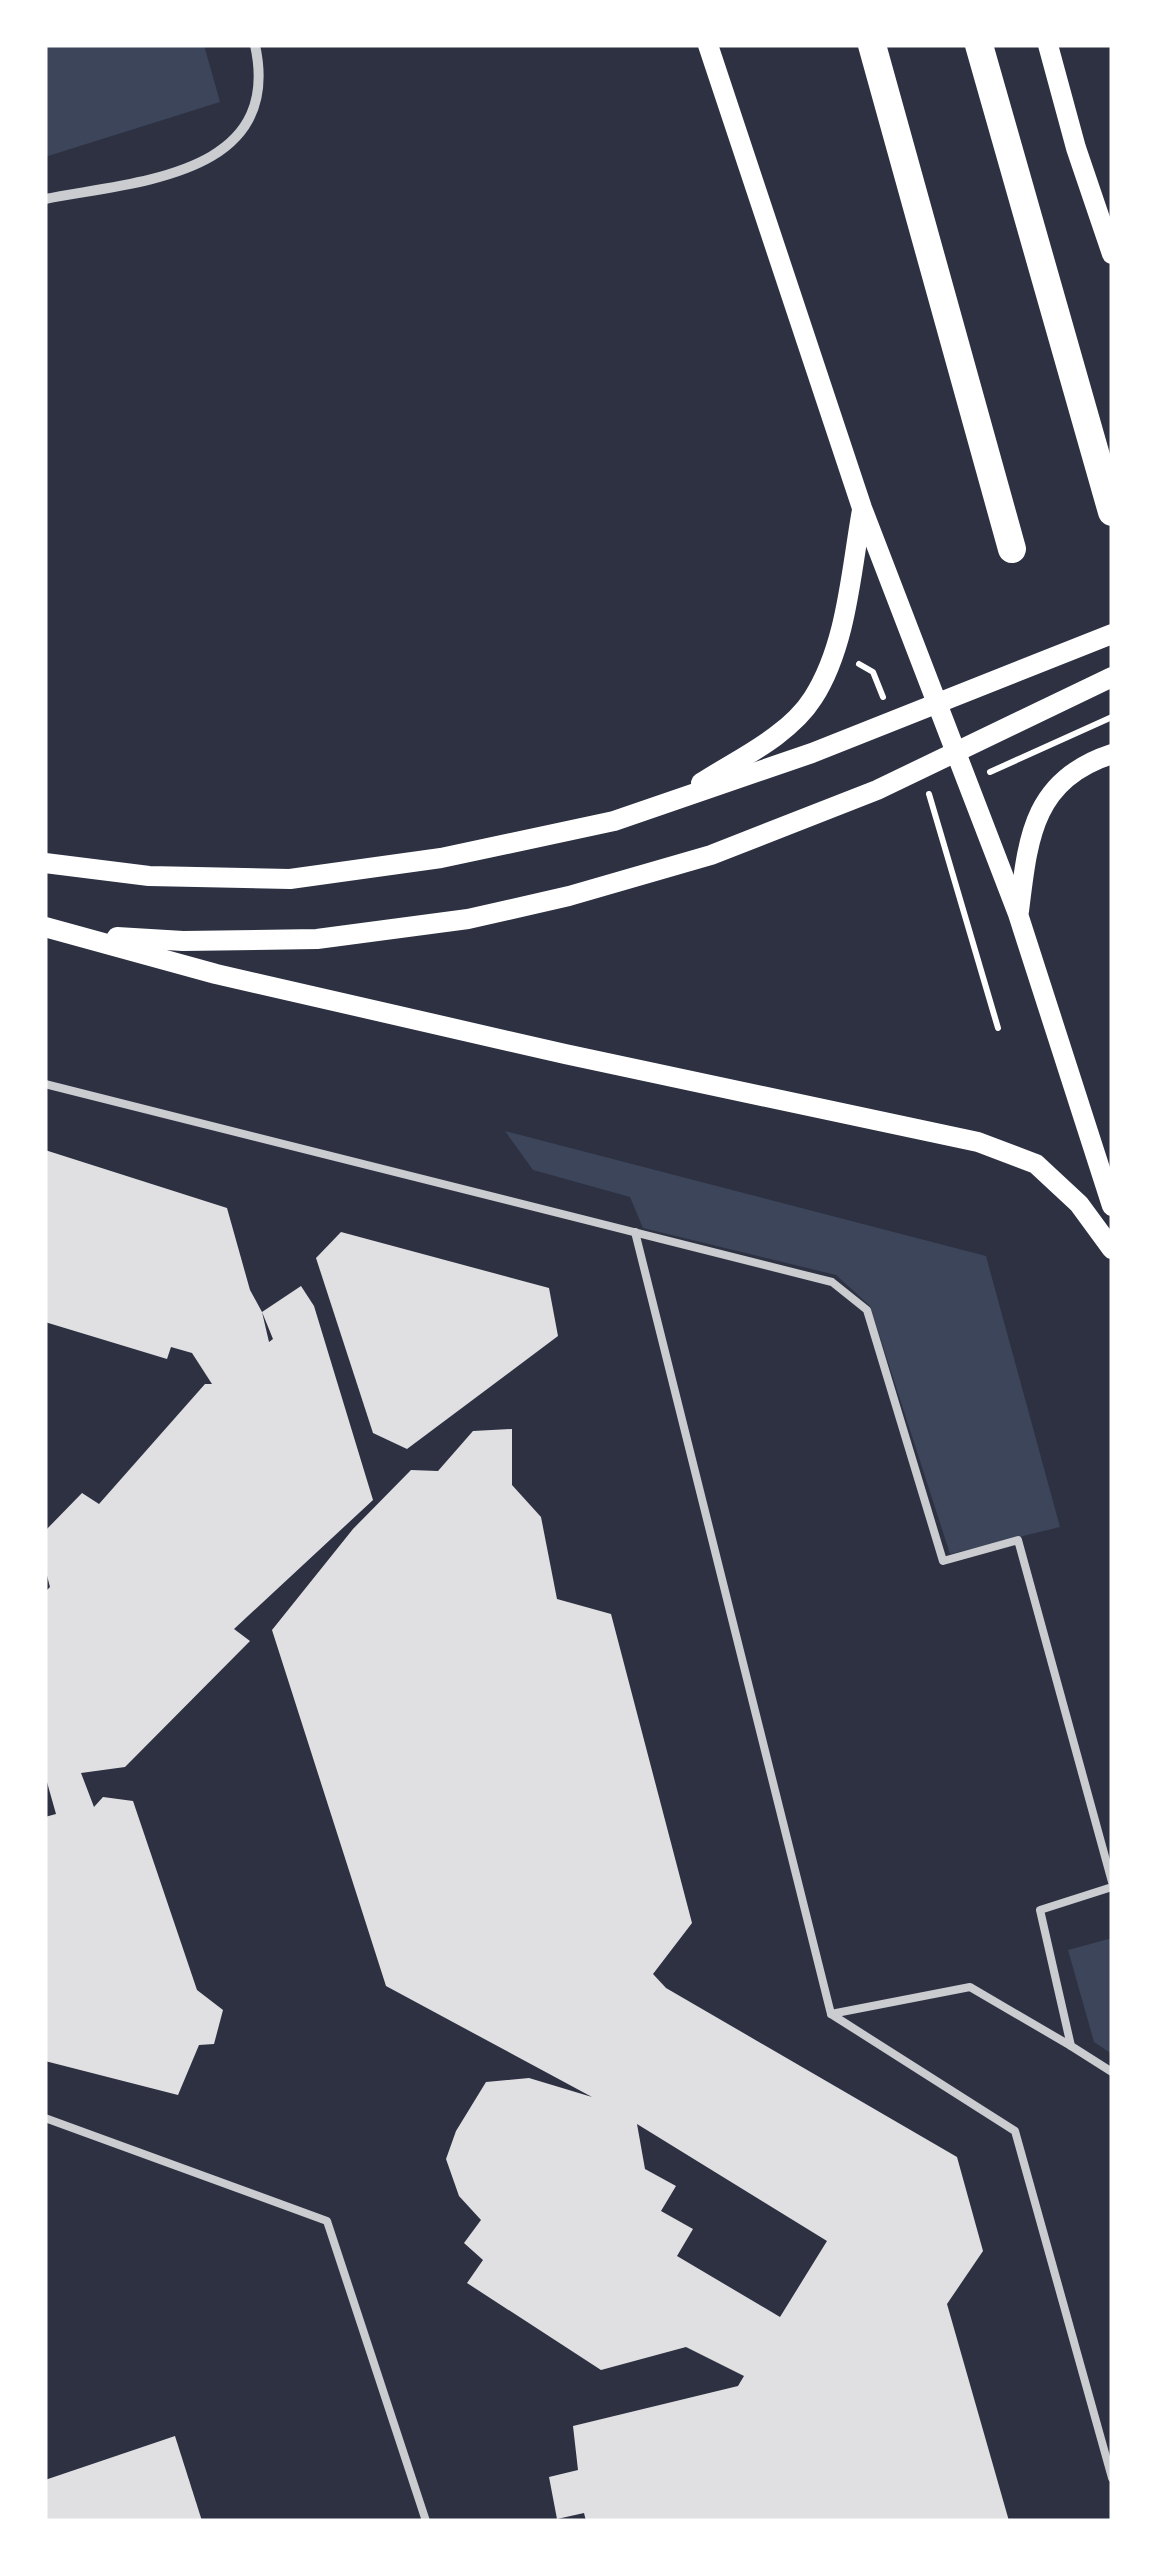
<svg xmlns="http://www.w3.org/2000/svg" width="1157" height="2566" viewBox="0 0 1157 2566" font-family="'Exo 2',sans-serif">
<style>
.green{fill:#3c4559}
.building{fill:#e0e0e3;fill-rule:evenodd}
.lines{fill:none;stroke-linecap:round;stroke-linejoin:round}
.path{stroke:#fff;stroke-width:6}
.service{stroke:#caccd0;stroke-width:8}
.minor{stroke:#caccd0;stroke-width:10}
.secondary{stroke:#fff;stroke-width:20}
.trunk{stroke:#fff;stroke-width:28}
</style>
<rect width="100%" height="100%" fill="#2d3142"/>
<g class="green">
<polygon points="45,45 204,45 220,102 45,157"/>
<polygon points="505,1131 986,1256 1060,1527 950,1554 870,1306 836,1275 643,1228 630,1197 533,1170"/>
<polygon points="1112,1938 1112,2054 1094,2042 1068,1950"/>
</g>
<g class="building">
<polygon points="45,1150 227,1208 250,1290 262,1312 269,1342 273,1339 262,1312 301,1286 314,1306 373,1500 234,1629 250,1641 125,1767 81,1773 94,1807 103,1797 133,1801 197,1990 223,2010 214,2044 199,2045 178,2095 45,2061 45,1817 56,1814 45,1775 45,1592 50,1587 45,1568 45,1531 82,1493 99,1504 205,1384 212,1384 192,1353 171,1347 167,1359 45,1322"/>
<polygon points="341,1232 549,1288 558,1336 407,1449 373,1433 316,1258"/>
<path d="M 512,1429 L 512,1485 L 541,1517 L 557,1599 L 611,1614 L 692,1923 L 653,1974 L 666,1988 L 957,2157 L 983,2251 L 947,2304 L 1009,2521 L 586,2521 L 584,2513 L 557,2519 L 549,2477 L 578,2470 L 573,2426 L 738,2386 L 744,2376 L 686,2347 L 601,2370 L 467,2283 L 483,2260 L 464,2243 L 481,2220 L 459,2196 L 446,2159 L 456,2131 L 486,2082 L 529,2078 L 592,2097 L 386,1986 L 272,1630 L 353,1529 L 411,1470 L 438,1471 L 473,1431 ZM 637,2124 L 827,2241 L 780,2317 L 677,2256 L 693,2229 L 661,2211 L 676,2186 L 645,2169 Z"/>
<polygon points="175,2436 202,2521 45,2521 45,2480"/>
</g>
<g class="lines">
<g class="path">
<polyline points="859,664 873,672 883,697"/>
<polyline points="990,772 1112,717"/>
<polyline points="929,794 998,1028"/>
</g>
<g class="service">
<polyline points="45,1084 832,1282 867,1310 943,1561 1018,1540 1112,1882"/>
<polyline points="635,1232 831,2014 1015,2131 1112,2478"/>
<polyline points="1112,1887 1040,1910 1071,2046 1112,2072"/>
<polyline points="831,2014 970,1987 1071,2046"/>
<polyline points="45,2118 327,2221 426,2521"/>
</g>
<path class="minor" d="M 45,199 C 135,181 284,177 255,45"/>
<g class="secondary">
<polyline points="708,45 862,508 1018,914 1112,1206"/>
<polyline points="1048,45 1076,148 1112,254"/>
<path d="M 701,783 C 738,759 789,736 813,698 C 847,645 851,571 862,510"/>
<polyline points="45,863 149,876 290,879 441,858 614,821 812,753 1112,634"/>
<path d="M 1019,911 C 1028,839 1032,780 1112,754"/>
<polyline points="45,927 216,974 565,1054 978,1142 1036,1164 1079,1204 1112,1249"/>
<polyline points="117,937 183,941 317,939 468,919 569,896 711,855 877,790 1112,677"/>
</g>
<g class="trunk">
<polyline points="872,45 1012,549"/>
<polyline points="979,45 1112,512"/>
</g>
</g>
<rect width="1157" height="2566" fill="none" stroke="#ffffff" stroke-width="95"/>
</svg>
